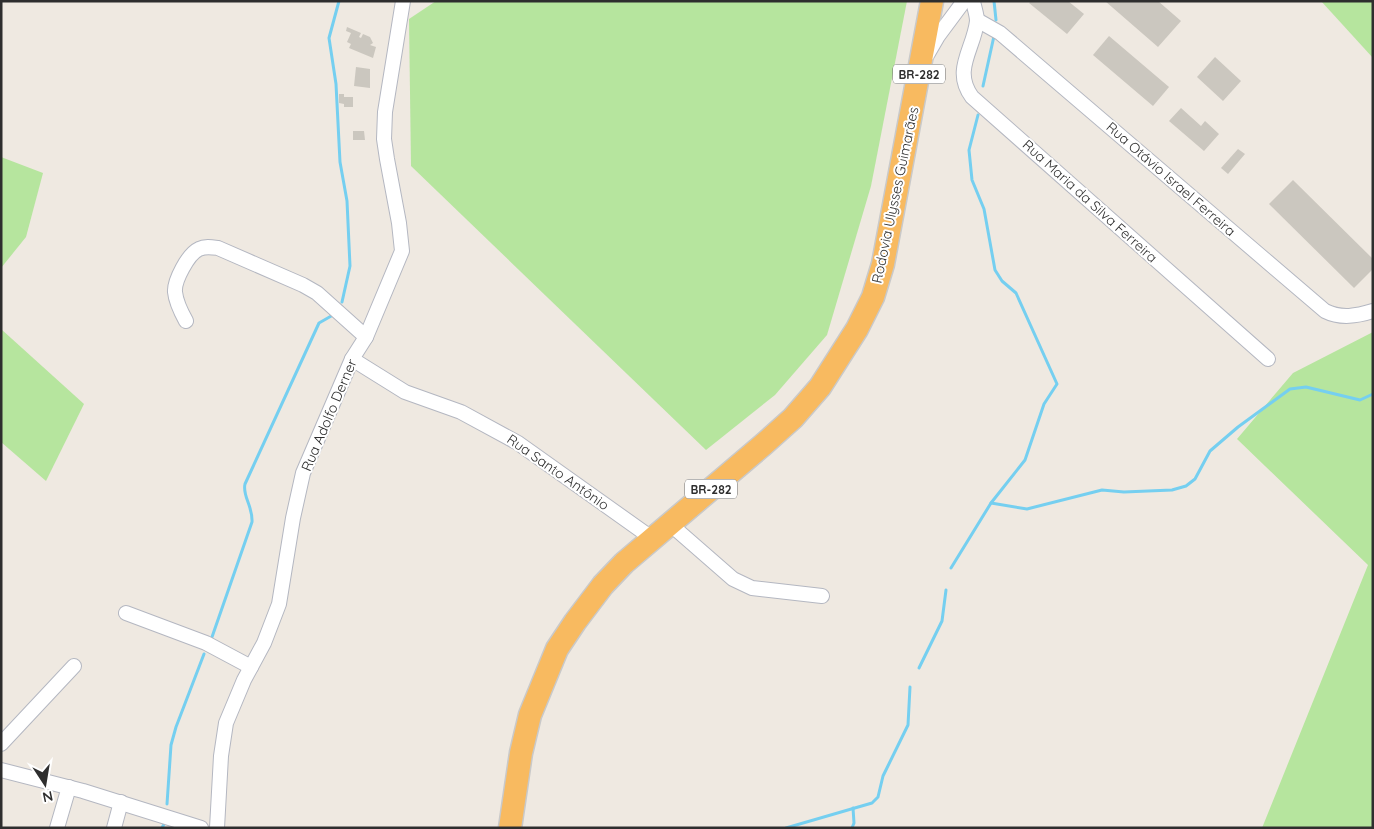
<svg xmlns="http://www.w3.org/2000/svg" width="1374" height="829" viewBox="0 0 1374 829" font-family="Quicksand,sans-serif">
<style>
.green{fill:#b6e59e}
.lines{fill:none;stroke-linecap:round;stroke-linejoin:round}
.stream{stroke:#75cff0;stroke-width:3}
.building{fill:#cbc7bf}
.minor-casing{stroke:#b4b7c1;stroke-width:16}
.trunk-casing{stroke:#c9c9c9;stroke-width:25}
.minor{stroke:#fff;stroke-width:14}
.trunk{stroke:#f8ba60;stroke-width:22}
.labels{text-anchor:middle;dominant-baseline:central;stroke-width:4;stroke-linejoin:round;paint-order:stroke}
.shield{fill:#fff;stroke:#6d6d6d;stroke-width:1}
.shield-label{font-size:12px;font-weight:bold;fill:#2e2e2e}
.street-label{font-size:14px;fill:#2e2e2e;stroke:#fff}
</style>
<rect width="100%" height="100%" fill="#efe9e1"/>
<g class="green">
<polygon points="436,1 907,1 871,186 827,335 775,395 706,450 411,166 409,19"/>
<polygon points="1321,1 1373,1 1373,58"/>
<polygon points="1,157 43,173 26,237 1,268"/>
<polygon points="1,329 84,404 46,481 1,442"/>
<polygon points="1373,332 1373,828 1262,828 1368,565 1237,439 1293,373"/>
</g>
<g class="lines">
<g class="stream">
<polyline points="339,1 329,38 336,84 340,162 347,201 350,266 342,302"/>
<polyline points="994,1 996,20"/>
<polyline points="983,86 994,36"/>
<polyline points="991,503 1027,509 1102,490 1124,492 1172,490 1186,486 1195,479 1210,451 1238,427 1290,389 1306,387 1360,400 1373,394"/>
<polyline points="951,568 991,503 1025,460 1044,404 1057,384 1016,293 1002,281 995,270 984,209 972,180 969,150 978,115"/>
<path d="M 212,637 L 252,522 C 253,506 242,496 245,484 L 319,323 L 333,315"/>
<polyline points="919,668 942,621 946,590"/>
<polyline points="167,804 171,745 176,727 204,654"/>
<polyline points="162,828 164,824"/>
<polyline points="786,828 872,803 878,797 883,776 908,725 910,687"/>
<polyline points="852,828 854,823 853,808"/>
</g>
</g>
<g class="building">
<polygon points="1031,1 1068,1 1084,14 1067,34 1029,3"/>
<polygon points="1105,1 1158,1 1181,21 1158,47"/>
<polygon points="347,27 361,33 359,37 361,38 363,34 370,37 373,43 370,45 376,47 373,58 349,48 351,44 347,42 351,33 346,31"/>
<polygon points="1109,36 1169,87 1153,106 1093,55"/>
<polygon points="1215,57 1241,81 1223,101 1197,77"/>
<polygon points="356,67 370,69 370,88 354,86"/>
<polygon points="339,94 344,94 344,97 353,97 353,107 344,107 344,104 339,103"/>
<polygon points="1181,108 1201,126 1205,121 1219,134 1204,151 1169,121"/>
<polygon points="353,131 364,131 365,140 353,140"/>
<polygon points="1238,149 1245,154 1228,174 1221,168"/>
<polygon points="1293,180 1373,259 1373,269 1354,288 1269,204"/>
</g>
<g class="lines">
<defs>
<g id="minor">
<path d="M 973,1 C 974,7 977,15 977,21 C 974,49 952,70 972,97 L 1268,359"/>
<path d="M 977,20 L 1000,33 L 1325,311 C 1341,319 1357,316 1373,311"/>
<polyline points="927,55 938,36 964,1"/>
<path d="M 186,321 C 181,312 176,302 175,292 C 174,281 188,254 199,249 C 205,246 211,247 218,248 L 303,285 L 317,293 L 366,337"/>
<polyline points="352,359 405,392 461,412 518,443 653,539"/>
<polyline points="670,524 733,579 752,588 822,596"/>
<polyline points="126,613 206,643 251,667"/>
<polyline points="1,744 74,666"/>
<polyline points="1,770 83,791 201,828"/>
<polyline points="57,828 69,787"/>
<polyline points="114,828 121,802"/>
<polyline points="217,828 221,756 226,723 244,680 264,643 279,604 293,518 303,473 352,359 366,337 402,251 399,223 387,159 384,139 385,112 403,1"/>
</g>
<polyline id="trunk" points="510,828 521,753 530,715 557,649 575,622 603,585 624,563 764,444 793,418 820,387 857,329 873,297 883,264 932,1"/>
</defs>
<use href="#minor" class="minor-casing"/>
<use href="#trunk" class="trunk-casing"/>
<use href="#minor" class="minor"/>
<use href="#trunk" class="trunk"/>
</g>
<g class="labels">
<g class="shield">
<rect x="893" y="64.5" width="52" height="19" rx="4"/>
<rect x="685" y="479.5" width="52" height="19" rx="4"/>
</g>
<g class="shield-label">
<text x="919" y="74">BR-282</text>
<text x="711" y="489">BR-282</text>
</g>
<g class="street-label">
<text transform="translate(1171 179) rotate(41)">Rua Otávio Israel Ferreira</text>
<text transform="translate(895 195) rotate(-78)">Rodovia Ulysses Guimarães</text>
<text transform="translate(1090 201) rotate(42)">Rua Maria da Silva Ferreira</text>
<text transform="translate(329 415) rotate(-67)">Rua Adolfo Derner</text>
<text transform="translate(558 472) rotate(35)">Rua Santo Antônio</text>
</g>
</g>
<rect width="1374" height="829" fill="none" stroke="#2e2e2e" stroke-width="5"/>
<g transform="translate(45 784) rotate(168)" stroke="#ffffff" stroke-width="4" paint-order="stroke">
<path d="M0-4L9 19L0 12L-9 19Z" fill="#2e2e2e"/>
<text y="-8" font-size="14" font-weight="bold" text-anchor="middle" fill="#2e2e2e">N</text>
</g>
</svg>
